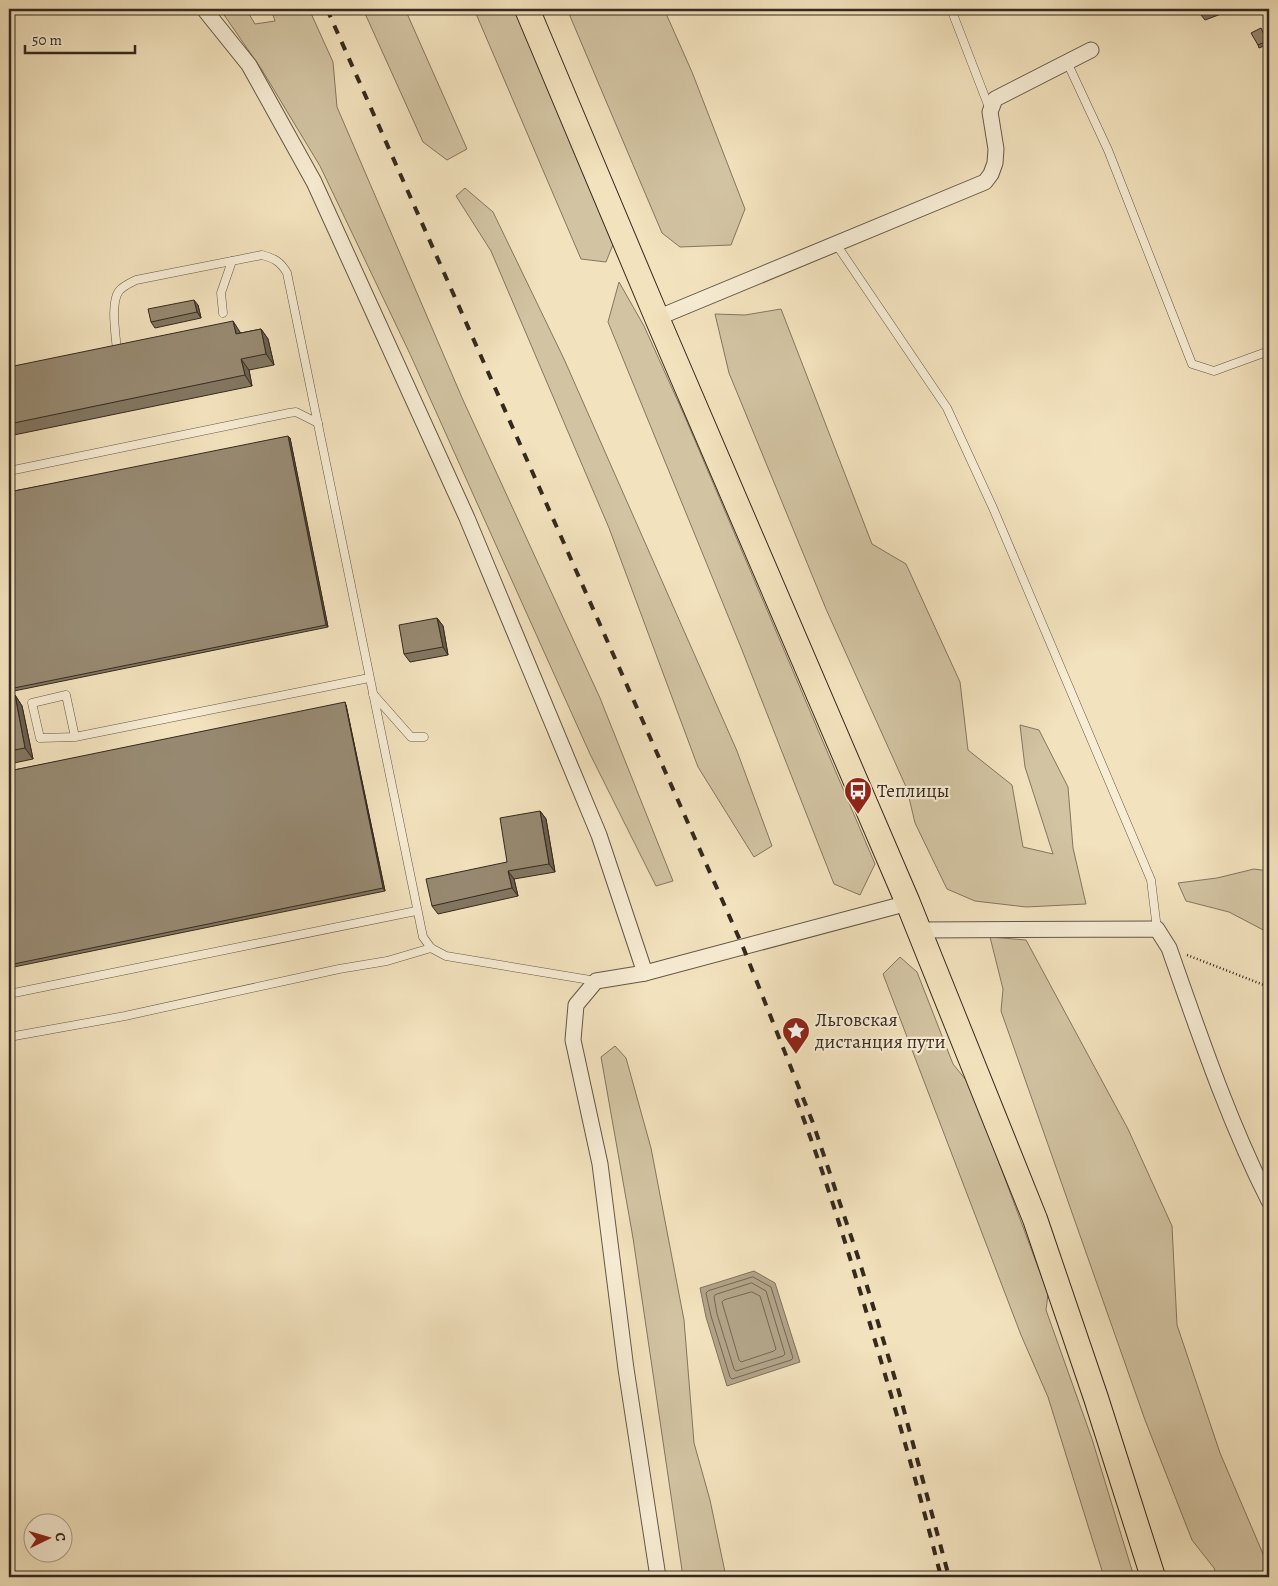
<svg xmlns="http://www.w3.org/2000/svg" width="1278" height="1586" viewBox="0 0 1278 1586" font-family="Alegreya,serif">
<style>
.green{fill:#d2c3a2;stroke:#847660}
.water{fill:#b2a387;stroke:#80725d}
.lines{fill:none;stroke-linecap:round;stroke-linejoin:round}
.shore{stroke:#746652;stroke-width:1}
.lane-casing{stroke:#645746;stroke-width:9}
.street-casing{stroke:#645746;stroke-width:17}
.primary-casing{stroke:#35291e;stroke-width:26}
.path{stroke:#35291e;stroke-width:2.5;stroke-dasharray:1 2.5;stroke-linecap:butt}
.lane{stroke:#f7ecd4;stroke-width:8}
.street{stroke:#f7ecd4;stroke-width:15}
.primary{stroke:#f2e2bd;stroke-width:24}
.rail{stroke:#35291e;stroke-width:4;stroke-dasharray:9 9;stroke-linecap:butt}
.wall{fill:#827661;stroke:#35291e}
.shaded-wall{fill:#6a604f;stroke:#35291e}
.building{fill:#978971;stroke:#35291e}
.labels{text-anchor:middle;dominant-baseline:central;stroke-width:4.5;stroke-linejoin:round;paint-order:stroke}
.poi-label{font-size:19px;fill:#35291e;stroke:#f7ecd4;text-anchor:start}
</style>
<rect width="100%" height="100%" fill="#f2e2bd"/>
<filter id="stains"><feTurbulence type="fractalNoise" baseFrequency=".004" numOctaves="4"/><feColorMatrix values="0 0 0 0 .2 0 0 0 0 .09 0 0 0 0 .02 0 0 0 .5 -.17"/></filter>
<radialGradient id="worn" r=".72"><stop offset=".6" stop-color="#630" stop-opacity="0"/><stop offset="1" stop-color="#630" stop-opacity=".3"/></radialGradient>
<g class="green">
<polygon points="220,9 246,9 255,24 275,21 271,9 309,9 333,62 337,107 463,400 600,698 673,881 656,886 590,754 410,354 320,166 262,70"/>
<polygon points="363,9 405,9 467,149 447,160 423,142"/>
<polygon points="474,9 516,9 614,242 606,262 581,259"/>
<polygon points="567,9 664,9 692,72 745,209 731,245 680,247 662,233"/>
<polygon points="465,188 493,212 564,359 737,751 772,846 754,857 698,767 609,528 491,251 456,196"/>
<polygon points="619,282 644,326 685,417 875,864 860,895 834,884 742,650 608,322"/>
<polygon points="781,309 872,544 906,564 960,682 968,750 1012,785 1023,847 1053,854 1025,767 1020,725 1039,730 1068,787 1073,848 1086,904 1026,907 975,901 947,889 915,823 907,789 826,609 729,373 715,314 745,315"/>
<polygon points="1254,869 1269,871 1269,933 1229,912 1186,901 1178,883 1217,878"/>
<polygon points="990,937 1026,940 1128,1129 1172,1226 1177,1325 1220,1453 1266,1561 1269,1569 1269,1577 1217,1577 1214,1568 1192,1540 1145,1420 1001,1011 1003,989"/>
<polygon points="900,957 917,972 953,1064 970,1085 1048,1294 1046,1310 1092,1439 1134,1577 1104,1577 1048,1397 1021,1335 883,974"/>
<polygon points="615,1046 626,1058 651,1148 684,1320 694,1443 710,1500 726,1577 683,1577 633,1238 601,1057"/>
</g>
<polygon class="water" points="754,1271 775,1283 800,1362 727,1386 706,1317 700,1288"/>
<g class="lines">
<g class="shore">
<polygon points="753,1277 771,1287 793,1358 791,1360 732,1379 730,1377 711,1316 706,1293 708,1291"/>
<polygon points="752,1283 766,1291 785,1354 783,1356 736,1371 734,1369 717,1314 714,1297 715,1295"/>
<polygon points="752,1292 760,1296 776,1349 774,1351 741,1362 739,1360 722,1302 724,1300"/>
</g>
<defs>
<g id="lane">
<polyline points="951,9 990,110"/>
<polyline points="1067,62 1108,150 1192,364 1214,371 1269,351"/>
<polyline points="836,244 947,408 993,508 1151,880 1157,929"/>
<polyline points="223,313 221,293 232,261"/>
<path d="M 117,351 C 116,336 110,303 119,291 C 123,286 130,283 136,280 L 262,255 C 274,258 281,262 287,273 L 423,937 L 431,948 L 446,956 L 596,981"/>
<polyline points="9,471 289,413 296,412 318,423"/>
<polyline points="373,694 411,737 424,737"/>
<polyline points="75,737 40,738 32,703 66,695 75,737 369,678"/>
<polyline points="9,994 416,911"/>
<polyline points="9,1037 125,1016 339,969 387,961 431,948"/>
</g>
<g id="street">
<polyline points="204,9 249,65 314,182 467,518 599,835 645,973"/>
<polyline points="657,318 985,182 991,174 995,163 996,149 990,112 995,99 1091,50"/>
<path d="M 919,930 L 1157,929 L 1169,948 C 1199,1033 1228,1120 1269,1201"/>
<polyline points="658,1577 626,1369 600,1164 573,1040 576,1005 596,981 645,973 908,903"/>
</g>
<polyline id="primary" points="527,9 657,318 908,903 1035,1219 1096,1398 1153,1577"/>
</defs>
<use href="#lane" class="lane-casing"/>
<use href="#street" class="street-casing"/>
<use href="#primary" class="primary-casing"/>
<polyline class="path" points="1187,955 1269,987"/>
<use href="#lane" class="lane"/>
<use href="#street" class="street"/>
<use href="#primary" class="primary"/>
<g class="rail">
<polyline points="327,9 743,947 813,1123 860,1263 899,1392 949,1577"/>
<path d="M 796,1099 C 822,1166 843,1235 864,1304 C 891,1394 918,1485 941,1577"/>
</g>
</g>
<g class="wall">
<polygon points="1198,9 1219,9 1221,14 1205,20 1201,15"/>
<polygon points="1263,31 1269,44 1259,48 1258,45"/>
<polygon points="198,305 201,318 155,328 151,322"/>
<polygon points="261,329 268,339 274,365 249,370 252,386 9,436 9,367 240,332 241,333"/>
<polygon points="290,438 328,627 9,692 9,492"/>
<polygon points="437,618 443,626 448,655 410,662 404,654"/>
<polygon points="15,695 22,706 33,759 9,764 9,696"/>
<polygon points="346,705 385,891 9,968 9,771"/>
<polygon points="540,811 546,819 555,872 514,879 518,896 438,914 432,906 507,862"/>
</g>
<g class="shaded-wall">
<polygon points="194,300 198,305 201,318 197,312"/>
<polygon points="233,321 240,332 243,345 236,334"/>
<polygon points="261,329 268,339 274,365 266,354"/>
<polygon points="241,359 249,370 252,386 245,375"/>
<polygon points="288,436 290,438 328,627 326,625"/>
<polygon points="437,618 443,626 448,655 443,647"/>
<polygon points="15,695 22,706 33,759 25,748"/>
<polygon points="345,702 346,705 385,891 383,888"/>
<polygon points="540,811 546,819 555,872 549,864"/>
<polygon points="508,871 514,879 518,896 512,888"/>
</g>
<g class="building">
<polygon points="1198,9 1216,9 1201,15"/>
<polygon points="1261,28 1267,41 1258,45 1251,33"/>
<polygon points="194,300 197,312 151,322 148,309"/>
<polygon points="233,321 236,334 261,329 266,354 241,359 245,375 9,424 9,367"/>
<polygon points="288,436 326,625 9,689 9,492"/>
<polygon points="437,618 443,647 404,654 399,625"/>
<polygon points="15,695 25,748 9,751 9,696"/>
<polygon points="345,702 383,888 9,965 9,771"/>
<polygon points="540,811 549,864 508,871 512,888 432,906 426,879 507,862 500,818"/>
</g>
<defs>
<symbol id="bus-pin" viewBox="-11 -11 22 30"><path d="M0 17L-7.5 6A9.5 9.5 0 1 1 7.5 6Z" fill="#8f2418" stroke="#f7ecd4"/><path d="M-5-6H5V4H4V6H2V4H-2V6H-4V4H-5ZM-3.5-4V0h7V-4ZM-3.5 1.2v1.5H-2V1.2ZM2 1.2v1.5H3.5V1.2Z" fill="#fff"/></symbol>
<symbol id="sight-pin" viewBox="-11 -11 22 30"><path d="M0 17L-7.5 6A9.5 9.5 0 1 1 7.5 6Z" fill="#8f2418" stroke="#f7ecd4"/><path d="M0-6L1.8-2.2L6-1.7L2.9 1.2L3.7 5.4L0 3.3L-3.7 5.4L-2.9 1.2L-6-1.7L-1.8-2.2Z" fill="#fff"/></symbol>
</defs>
<g fill-rule="evenodd">
<use href="#bus-pin" x="842" y="775" width="32" height="43"/>
<use href="#sight-pin" x="780" y="1015" width="32" height="43"/>
</g>
<g class="labels">
<g class="poi-label">
<text x="877" y="791">Теплицы</text>
<text x="815" y="1020">Льговская<tspan x="815" dy="22">дистанция пути</tspan></text>
</g>
</g>
<rect width="1278" height="1586" fill="none" stroke="#f2e2bd" stroke-width="30"/>
<rect x="10" y="10" width="1258" height="1566" fill="none" stroke="#35291e" stroke-width="2.5"/>
<rect x="15" y="15" width="1248" height="1556" fill="none" stroke="#35291e"/>
<g transform="translate(48 1538) rotate(85)"><circle r="24" fill="#f7ecd4" stroke="#a99e8b"/>
<path d="M0-4L9 19L0 12L-9 19Z" fill="#8f2418"/>
<text y="-8" font-size="14" font-weight="bold" text-anchor="middle" fill="#35291e">С</text>
</g>
<path d="M25 45v8h110v-8" fill="none" stroke="#35291e" stroke-width="2.5"/>
<text x="32" y="45" font-size="15" fill="#35291e" stroke="#f7ecd4" stroke-width="4" paint-order="stroke">50 m</text>
<rect width="100%" height="100%" filter="url(#stains)"/>
<rect width="100%" height="100%" fill="url(#worn)"/>
</svg>
